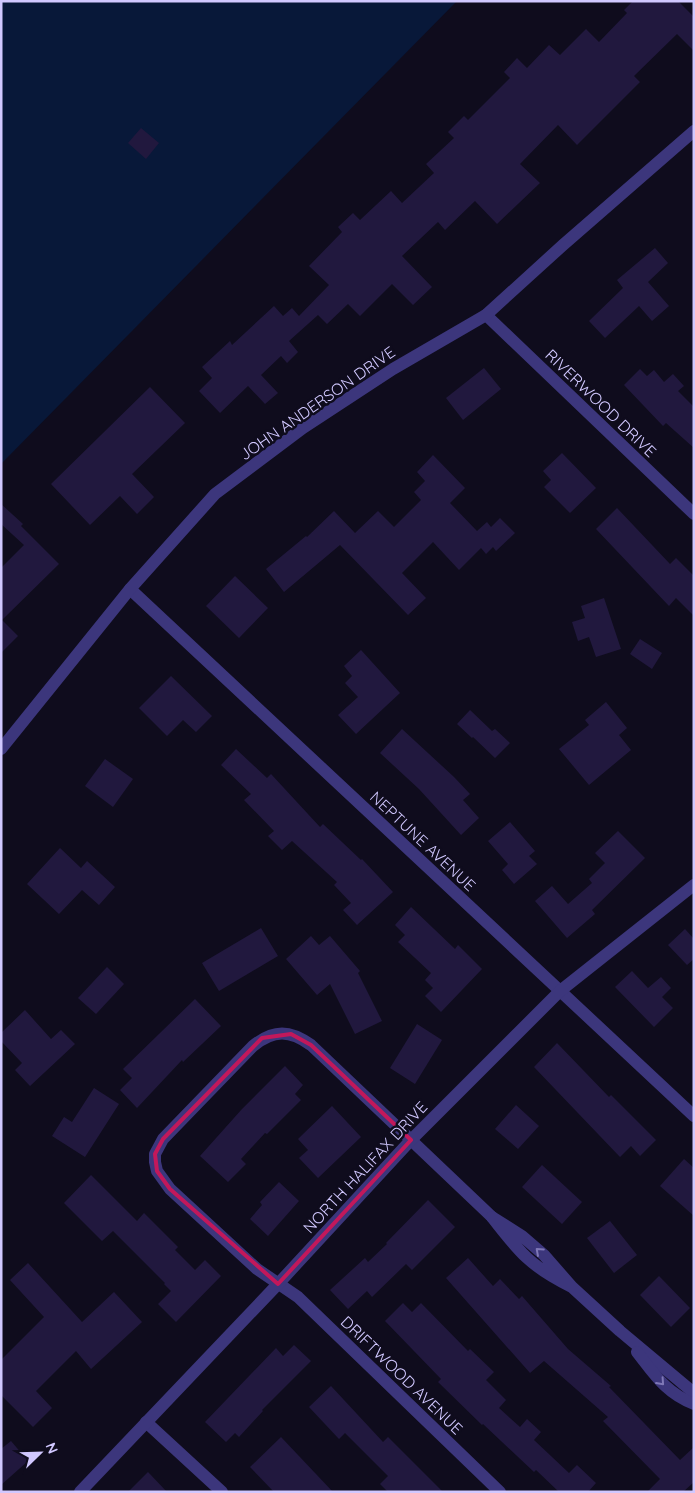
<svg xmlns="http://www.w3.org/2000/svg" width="695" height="1493" viewBox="0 0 695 1493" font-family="Quicksand,sans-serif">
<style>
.water{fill:#081839}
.building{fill:#21183e}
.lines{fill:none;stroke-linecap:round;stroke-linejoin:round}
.minor{stroke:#3c367c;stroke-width:12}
.oneway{stroke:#7f78b7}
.marked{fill:none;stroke:#c2185b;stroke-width:4;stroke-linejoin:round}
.labels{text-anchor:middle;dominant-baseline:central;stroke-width:5;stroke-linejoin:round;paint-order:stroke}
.street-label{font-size:16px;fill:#d1c8ff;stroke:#0f0c1d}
</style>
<rect width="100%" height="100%" fill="#0f0c1d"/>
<polygon class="water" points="1,1 457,1 1,464"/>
<g class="building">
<polygon points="633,1 678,1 694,17 694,51 677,34 634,76 640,82 577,145 558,125 520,164 540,183 497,224 475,201 445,230 438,222 402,256 432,287 413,305 392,284 360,316 348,304 327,324 318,315 289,341 298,352 287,363 281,356 261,375 278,393 265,404 248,386 220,413 199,391 212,378 202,367 230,341 232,345 274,306 283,316 292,308 299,316 329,285 309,266 342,232 338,227 353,213 360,220 391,191 402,203 434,173 426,164 454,138 448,132 464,116 468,120 510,78 504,72 517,58 527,68 549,45 560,55 586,29 599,42 627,13 624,10"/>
<polygon points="141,128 159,143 146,159 128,143"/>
<polygon points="655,248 668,263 648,282 669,306 652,321 639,306 605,338 589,321 623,288 617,280"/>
<polygon points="484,368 501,389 463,420 446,398"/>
<polygon points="640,369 647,376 654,370 664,382 673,374 684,386 678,391 694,407 694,448 666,423 663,426 624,385"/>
<polygon points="150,387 185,423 132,474 154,497 137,514 120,496 90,525 51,484"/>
<polygon points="562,453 596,488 570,513 544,487 551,480 543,471"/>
<polygon points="433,455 465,488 450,503 477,531 487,522 491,527 500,518 515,533 496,551 493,547 486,554 481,548 459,570 433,542 402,573 426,598 408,615 340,545 284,592 266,569 306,536 307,537 334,511 355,533 378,511 394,527 421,500 414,492 425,481 417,472"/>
<polygon points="1,504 23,524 21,526 59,564 2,620 18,636 1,653 1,568 24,545 1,524"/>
<polygon points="617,508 670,564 676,558 694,576 694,616 676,598 669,606 596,529"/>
<polygon points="235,576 268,608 239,638 206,606"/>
<polygon points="604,598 621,649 596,657 589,637 578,641 572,622 585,618 581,606"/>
<polygon points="640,639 662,653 652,669 630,654"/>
<polygon points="361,650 400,693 356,734 338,715 358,697 345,683 352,676 344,666"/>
<polygon points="171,676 212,716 196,732 183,720 167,736 139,708"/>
<polygon points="606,702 627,728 619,735 631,750 589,785 559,749 589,725 585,720"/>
<polygon points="470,710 492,731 495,729 510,743 495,758 473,737 472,738 457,724"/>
<polygon points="402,729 454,777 470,794 463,800 479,818 461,835 419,789 380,753"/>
<polygon points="236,749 267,778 271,774 320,827 323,824 361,860 362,859 393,892 357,925 343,910 351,903 334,885 337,882 292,841 282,850 268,836 274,831 244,800 251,794 221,765"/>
<polygon points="105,759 133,779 113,807 85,786"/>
<polygon points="510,822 535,851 529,856 537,864 514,884 502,870 508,864 488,841"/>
<polygon points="618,831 645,858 592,910 595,914 567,938 535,901 552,886 568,904 592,883 589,879 605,863 595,853"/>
<polygon points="60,848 81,868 87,861 115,887 99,905 82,890 59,914 27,884"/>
<polygon points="411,907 455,949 458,945 482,969 441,1012 425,996 433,988 425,980 431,973 398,942 405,935 395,925"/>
<polygon points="261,928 278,956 219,991 202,963"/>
<polygon points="685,929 694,939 694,959 687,965 668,945"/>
<polygon points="311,936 319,945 330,936 360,971 358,973 382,1021 355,1034 330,984 317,995 286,959"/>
<polygon points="107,967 124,984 96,1014 78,998"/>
<polygon points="632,971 648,988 661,977 671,988 662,997 673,1008 654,1027 615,987"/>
<polygon points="195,999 221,1026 183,1062 182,1060 137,1108 120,1090 132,1078 123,1069"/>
<polygon points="25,1010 51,1039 61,1030 75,1044 30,1086 15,1070 22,1063 1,1041 1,1033"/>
<polygon points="417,1024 442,1040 415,1084 390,1068"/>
<polygon points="557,1043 609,1097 611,1095 656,1140 640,1156 631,1146 620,1157 534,1067"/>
<polygon points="285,1066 303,1085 295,1094 301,1100 267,1134 265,1133 241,1159 246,1164 228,1182 200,1156 242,1109"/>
<polygon points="94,1088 119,1104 85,1157 52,1136 64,1117 72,1122"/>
<polygon points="516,1105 539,1126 518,1149 495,1129"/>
<polygon points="332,1106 361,1137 318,1178 299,1158 308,1150 298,1139"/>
<polygon points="684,1159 694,1168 694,1216 660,1186"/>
<polygon points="542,1165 582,1202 562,1224 522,1187"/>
<polygon points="91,1175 137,1221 144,1213 178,1247 175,1250 195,1270 205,1260 221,1276 176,1322 158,1304 171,1291 164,1284 165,1283 113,1231 102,1241 64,1203"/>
<polygon points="279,1182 299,1201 268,1236 250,1219 262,1205 260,1202"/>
<polygon points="428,1200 455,1227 412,1270 406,1264 372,1297 367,1291 348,1309 330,1290 365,1258 368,1262 387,1244 386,1243"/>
<polygon points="610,1221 637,1255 614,1273 587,1238"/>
<polygon points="468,1258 493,1286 500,1279 519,1299 522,1296 568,1349 611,1386 609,1387 680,1460 694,1447 694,1482 683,1492 647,1492 660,1479 603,1421 608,1417 544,1361 530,1373 446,1278"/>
<polygon points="28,1263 82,1322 114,1292 142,1322 91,1369 76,1351 36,1391 52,1408 33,1427 1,1395 1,1360 44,1317 10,1280"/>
<polygon points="659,1276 690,1308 671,1327 640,1295"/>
<polygon points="403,1303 412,1312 421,1303 468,1351 470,1349 494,1372 486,1380 506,1400 499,1408 520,1427 527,1419 541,1432 534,1440 569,1473 577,1465 596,1483 588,1492 559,1492 536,1470 534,1472 483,1424 482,1425 438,1382 441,1379 385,1321"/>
<polygon points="294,1345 311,1361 262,1410 263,1411 239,1437 235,1433 226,1442 205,1422 276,1348 283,1356"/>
<polygon points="331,1386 383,1442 388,1437 443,1492 388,1492 380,1484 388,1476 345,1433 339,1439 309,1407"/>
<polygon points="281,1437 333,1492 274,1492 250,1467"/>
<polygon points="11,1441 28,1461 1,1485 1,1449"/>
<polygon points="148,1472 167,1492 128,1492"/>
</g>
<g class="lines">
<g class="minor">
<polyline points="486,315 694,514"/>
<polyline points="130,589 694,1116"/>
<polyline points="1,749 130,589 215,494 303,428 393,369 486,315 563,245 694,131"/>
<path d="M 492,1217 L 311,1045 C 290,1030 274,1029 253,1046 L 163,1139 L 155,1154 L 155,1162 L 157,1171 L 170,1189 L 257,1269 L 298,1297 L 500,1492"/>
<path d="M 572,1287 C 531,1267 519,1252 492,1217 L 522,1236 L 544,1255 L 572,1287 L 620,1331 L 694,1393"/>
<path d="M 637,1352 C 655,1375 666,1393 694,1404"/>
<polyline points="146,1422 222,1492"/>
<polyline points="80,1492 278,1284 411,1140 560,991 694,885"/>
</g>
</g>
<defs><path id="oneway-chevron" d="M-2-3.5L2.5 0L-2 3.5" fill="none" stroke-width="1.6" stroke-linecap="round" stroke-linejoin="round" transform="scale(1.25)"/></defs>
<g class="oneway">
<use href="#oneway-chevron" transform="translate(539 1251) rotate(-138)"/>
<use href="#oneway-chevron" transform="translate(661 1382) rotate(48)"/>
</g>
<path class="marked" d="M 291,1034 L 311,1045 L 411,1140 L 278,1284 L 170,1189 L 157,1171 L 155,1154 L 163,1139 L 262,1038 Z"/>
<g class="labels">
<g class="street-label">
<text transform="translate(317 403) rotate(-35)">JOHN ANDERSON DRIVE</text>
<text transform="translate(601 403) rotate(44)">RIVERWOOD DRIVE</text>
<text transform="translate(423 841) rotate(43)">NEPTUNE AVENUE</text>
<text transform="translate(365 1167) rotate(-47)">NORTH HALIFAX DRIVE</text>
<text transform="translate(402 1375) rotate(44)">DRIFTWOOD AVENUE</text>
</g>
</g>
<rect width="695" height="1493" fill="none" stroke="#d1c8ff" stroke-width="5"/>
<g transform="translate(40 1453) rotate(67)" stroke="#0f0c1d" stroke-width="4" paint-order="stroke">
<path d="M0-4L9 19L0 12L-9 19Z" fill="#d1c8ff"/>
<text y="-8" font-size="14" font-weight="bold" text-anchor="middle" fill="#d1c8ff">N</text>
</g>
</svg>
